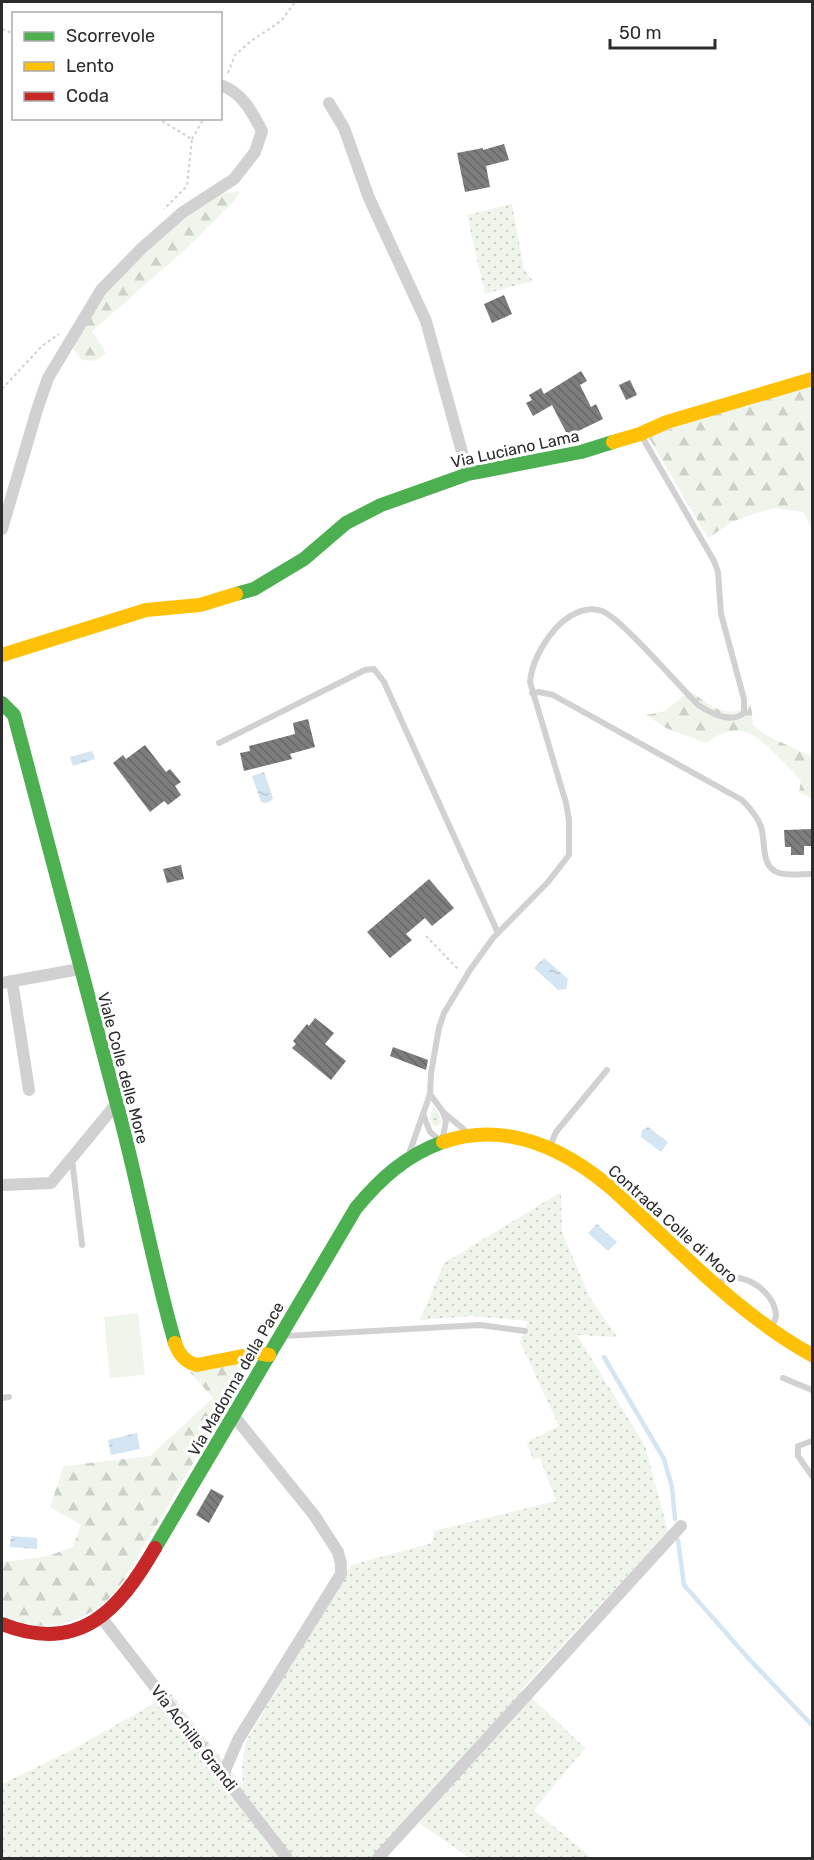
<svg xmlns="http://www.w3.org/2000/svg" width="814" height="1860" viewBox="0 0 814 1860" font-family="Rubik,sans-serif">
<style>
.grass{fill:url(#grass-dots)}
.forest{fill:url(#forest-firs)}
.park{fill:#eff5ea}
.water{fill:url(#water-ripples)}
.lines{fill:none;stroke-linecap:round;stroke-linejoin:round}
.stream{stroke:#d4e6f3;stroke-width:4.5}
.building{fill:url(#building-back-hatch)}
.path{stroke:#d1d1d1;stroke-width:2;stroke-dasharray:3 3;stroke-linecap:butt}
.lane{stroke:#d1d1d1;stroke-width:6}
.street{stroke:#d1d1d1;stroke-width:12}
.fast{stroke:#4caf50;stroke-width:14}
.slow{stroke:#ffc107;stroke-width:14}
.jam{stroke:#c62828;stroke-width:14}
.labels{text-anchor:middle;dominant-baseline:central;stroke-width:6;stroke-linejoin:round;paint-order:stroke}
.street-label{font-size:16px;fill:#2c2c2c;stroke:#fff}
</style>
<defs>
<pattern id="grass-dots" width="8" height="8" patternUnits="userSpaceOnUse" patternTransform="scale(1.5)"><rect width="8" height="8" fill="#eff5ea"/><path d="M2 2h.1M6 6h.1" fill="none" stroke="#cdd2c9" stroke-width="1.8" stroke-linecap="round"/></pattern>
<pattern id="forest-firs" width="22" height="20" patternUnits="userSpaceOnUse" patternTransform="scale(1.5)"><rect width="22" height="20" fill="#eff5ea"/><path d="M5 1l3.5 6h-7zM16 11l3.5 6h-7z" fill="#cdd2c9"/></pattern>
<pattern id="water-ripples" width="26" height="14" patternUnits="userSpaceOnUse" patternTransform="scale(1.5)"><rect width="26" height="14" fill="#d4e6f3"/><path d="M2 4q2-2 4 0t4 0M15 11q2-2 4 0t4 0" fill="none" stroke="#b6c5d0"/></pattern>
<pattern id="building-back-hatch" width="6" height="6" patternUnits="userSpaceOnUse" patternTransform="scale(1.5)"><rect width="6" height="6" fill="#7d7d7d"/><path d="M-1 5l2 2M0 0l6 6M5-1l2 2" fill="none" stroke="#676767"/></pattern>
</defs>
<rect width="100%" height="100%" fill="#fff"/>
<g class="grass">
<polygon points="512,204 524,269 533,281 485,294 467,215"/>
<polygon points="433,1106 439,1113 441,1122 438,1125 434,1126 430,1119"/>
<polygon points="561,1192 562,1232 590,1298 617,1337 577,1335 645,1446 668,1531 522,1689 585,1748 534,1810 592,1858 470,1858 419,1823 386,1858 2,1858 2,1784 70,1751 171,1694 243,1786 242,1767 246,1741 351,1565 432,1543 434,1531 556,1501 540,1458 533,1460 527,1442 559,1426 520,1342 528,1321 472,1316 420,1320 444,1263"/>
</g>
<g class="forest">
<polygon points="241,191 233,202 188,247 92,331 106,353 94,361 82,360 71,346 104,290 131,261 209,199 225,193"/>
<polygon points="812,384 812,528 803,512 775,508 753,514 730,523 708,538 648,436"/>
<path d="M 690,691 C 711,706 726,721 751,704 L 753,725 L 766,735 L 812,757 L 812,798 L 799,792 L 801,781 C 794,772 786,765 778,757 C 754,731 737,720 706,743 L 666,728 L 646,715 L 665,711 Z"/>
<path d="M 241,1361 L 247,1367 C 214,1425 183,1483 148,1539 C 135,1560 123,1587 104,1603 C 75,1627 34,1634 2,1614 L 2,1562 L 45,1557 L 73,1547 L 81,1525 L 50,1507 L 64,1466 L 150,1456 L 213,1398 L 190,1372 Z"/>
</g>
<polygon class="park" points="138,1313 145,1375 110,1378 104,1317"/>
<g class="water">
<polygon points="92,751 95,759 73,766 70,757"/>
<polygon points="264,772 273,798 271,801 266,803 261,802 252,776"/>
<polygon points="544,958 568,979 566,989 558,990 534,968"/>
<polygon points="648,1127 668,1142 661,1152 641,1137 642,1130"/>
<polygon points="597,1224 617,1242 608,1251 588,1233"/>
<polygon points="137,1433 140,1449 111,1455 108,1440"/>
<polygon points="11,1536 37,1538 37,1549 10,1547"/>
</g>
<g class="lines">
<g class="stream">
<polyline points="604,1357 664,1459 672,1487 675,1519"/>
<polyline points="678,1540 684,1585 749,1659 812,1725"/>
</g>
</g>
<g class="building">
<polygon points="504,144 509,160 486,166 490,187 465,192 457,153 483,148 483,150"/>
<polygon points="504,295 512,314 492,323 484,304"/>
<polygon points="581,371 587,381 580,385 591,407 596,404 603,419 568,436 552,405 533,416 526,403 532,400 529,395 541,388 544,394"/>
<polygon points="630,380 637,395 626,400 619,385"/>
<polygon points="308,719 315,747 290,754 292,759 244,771 240,753 250,751 249,746 295,734 293,723"/>
<polygon points="145,745 166,772 170,769 181,782 175,786 181,795 168,805 164,801 150,812 113,763 123,755 126,759"/>
<polygon points="813,829 813,846 804,846 804,855 791,855 791,847 785,847 784,830"/>
<polygon points="181,865 184,879 167,883 163,869"/>
<polygon points="429,879 454,908 432,926 425,918 406,934 412,940 390,958 367,932"/>
<polygon points="315,1018 334,1033 325,1044 346,1061 331,1080 292,1048 296,1044 293,1041 307,1024 309,1026"/>
<polygon points="393,1047 428,1060 426,1070 390,1056"/>
<polygon points="211,1489 224,1496 209,1523 196,1515"/>
</g>
<g class="lines">
<g class="path">
<polyline points="2,29 14,34"/>
<polyline points="228,73 235,55 251,41 281,21 295,2"/>
<polyline points="157,118 192,139 187,186 164,209"/>
<polyline points="192,139 204,118"/>
<polyline points="2,389 42,346 59,334"/>
<polyline points="426,936 459,970"/>
</g>
<g class="lane">
<path d="M 532,693 L 539,692 L 553,695 L 742,800 C 750,808 758,817 761,827 C 766,842 760,867 779,873 C 789,876 802,874 812,874"/>
<polyline points="219,743 365,670 374,669 384,682 498,933"/>
<polyline points="430,1094 443,1112 467,1132"/>
<polyline points="423,1114 430,1132 442,1142 446,1121 443,1112"/>
<polyline points="550,1146 556,1132 607,1070"/>
<path d="M 410,1151 L 430,1094 L 431,1073 L 439,1028 L 444,1013 L 470,970 L 493,938 L 548,882 L 569,855 L 569,820 L 566,803 L 530,682 C 532,662 543,643 556,628 C 567,616 585,605 602,611 C 621,618 680,687 698,705 C 711,713 730,724 744,713 L 744,699 L 721,614 L 718,572 L 714,561 L 641,435"/>
<polyline points="72,1159 82,1245"/>
<path d="M 717,1285 C 736,1265 775,1290 776,1315 C 776,1319 774,1323 771,1328"/>
<polyline points="284,1336 480,1325 525,1331"/>
<polyline points="783,1378 812,1390"/>
<polyline points="2,1398 9,1397"/>
<polyline points="812,1441 798,1446 798,1456 812,1476"/>
</g>
<g class="street">
<polyline points="329,103 344,128 369,198 426,321 468,474"/>
<path d="M 2,529 L 37,410 L 48,378 L 101,290 L 142,248 L 183,212 L 234,179 L 255,152 L 262,131 C 252,112 243,94 223,86"/>
<polyline points="12,981 29,1090"/>
<polyline points="2,983 80,969"/>
<polyline points="2,1185 51,1183 117,1103"/>
<polyline points="101,1617 287,1858"/>
<polyline points="223,1775 238,1740 341,1574 341,1564 338,1552 314,1515 234,1416"/>
<polyline points="378,1858 681,1526"/>
</g>
<g class="fast">
<polyline points="236,594 254,589 304,559 346,523 381,505 468,474 581,452 613,442"/>
<path d="M 2,703 L 14,715 C 47,844 83,972 116,1101 C 138,1181 152,1263 175,1343"/>
<path d="M 155,1548 L 356,1208 C 380,1179 406,1155 443,1142"/>
</g>
<g class="slow">
<polyline points="613,442 640,434 667,422 812,379"/>
<polyline points="2,655 146,610 200,605 236,594"/>
<path d="M 443,1142 C 505,1121 563,1148 610,1187 C 676,1246 734,1312 812,1355"/>
<path d="M 175,1343 C 179,1355 185,1362 197,1365 L 258,1353 L 269,1355"/>
</g>
<path class="jam" d="M 2,1624 C 80,1655 119,1610 155,1548"/>
</g>
<g class="labels">
<g class="street-label">
<text transform="translate(515 449) rotate(-12)">Via Luciano Lama</text>
<text transform="translate(123 1068) rotate(75)">Viale Colle delle More</text>
<text transform="translate(673 1224) rotate(42)">Contrada Colle di Moro</text>
<text transform="translate(236 1379) rotate(-60)">Via Madonna della Pace</text>
<text transform="translate(194 1738) rotate(52)">Via Achille Grandi</text>
</g>
</g>
<rect width="814" height="1860" fill="none" stroke="#2c2c2c" stroke-width="6"/>
<rect x="12" y="12" width="210" height="108" fill="#ffffff" stroke="#ababab" stroke-width="1.5"/>
<rect x="24" y="32" width="30" height="9" fill="#4caf50" stroke="#ababab" stroke-width="1.5"/>
<text x="66" y="42" font-size="18" fill="#2c2c2c">Scorrevole</text>
<rect x="24" y="62" width="30" height="9" fill="#ffc107" stroke="#ababab" stroke-width="1.5"/>
<text x="66" y="72" font-size="18" fill="#2c2c2c">Lento</text>
<rect x="24" y="92" width="30" height="9" fill="#c62828" stroke="#ababab" stroke-width="1.5"/>
<text x="66" y="102" font-size="18" fill="#2c2c2c">Coda</text>
<path d="M610 39v9h105v-9" fill="none" stroke="#2c2c2c" stroke-width="3"/>
<text x="619" y="39" font-size="18" fill="#2c2c2c" stroke="#ffffff" stroke-width="4.5" paint-order="stroke">50 m</text>
</svg>
